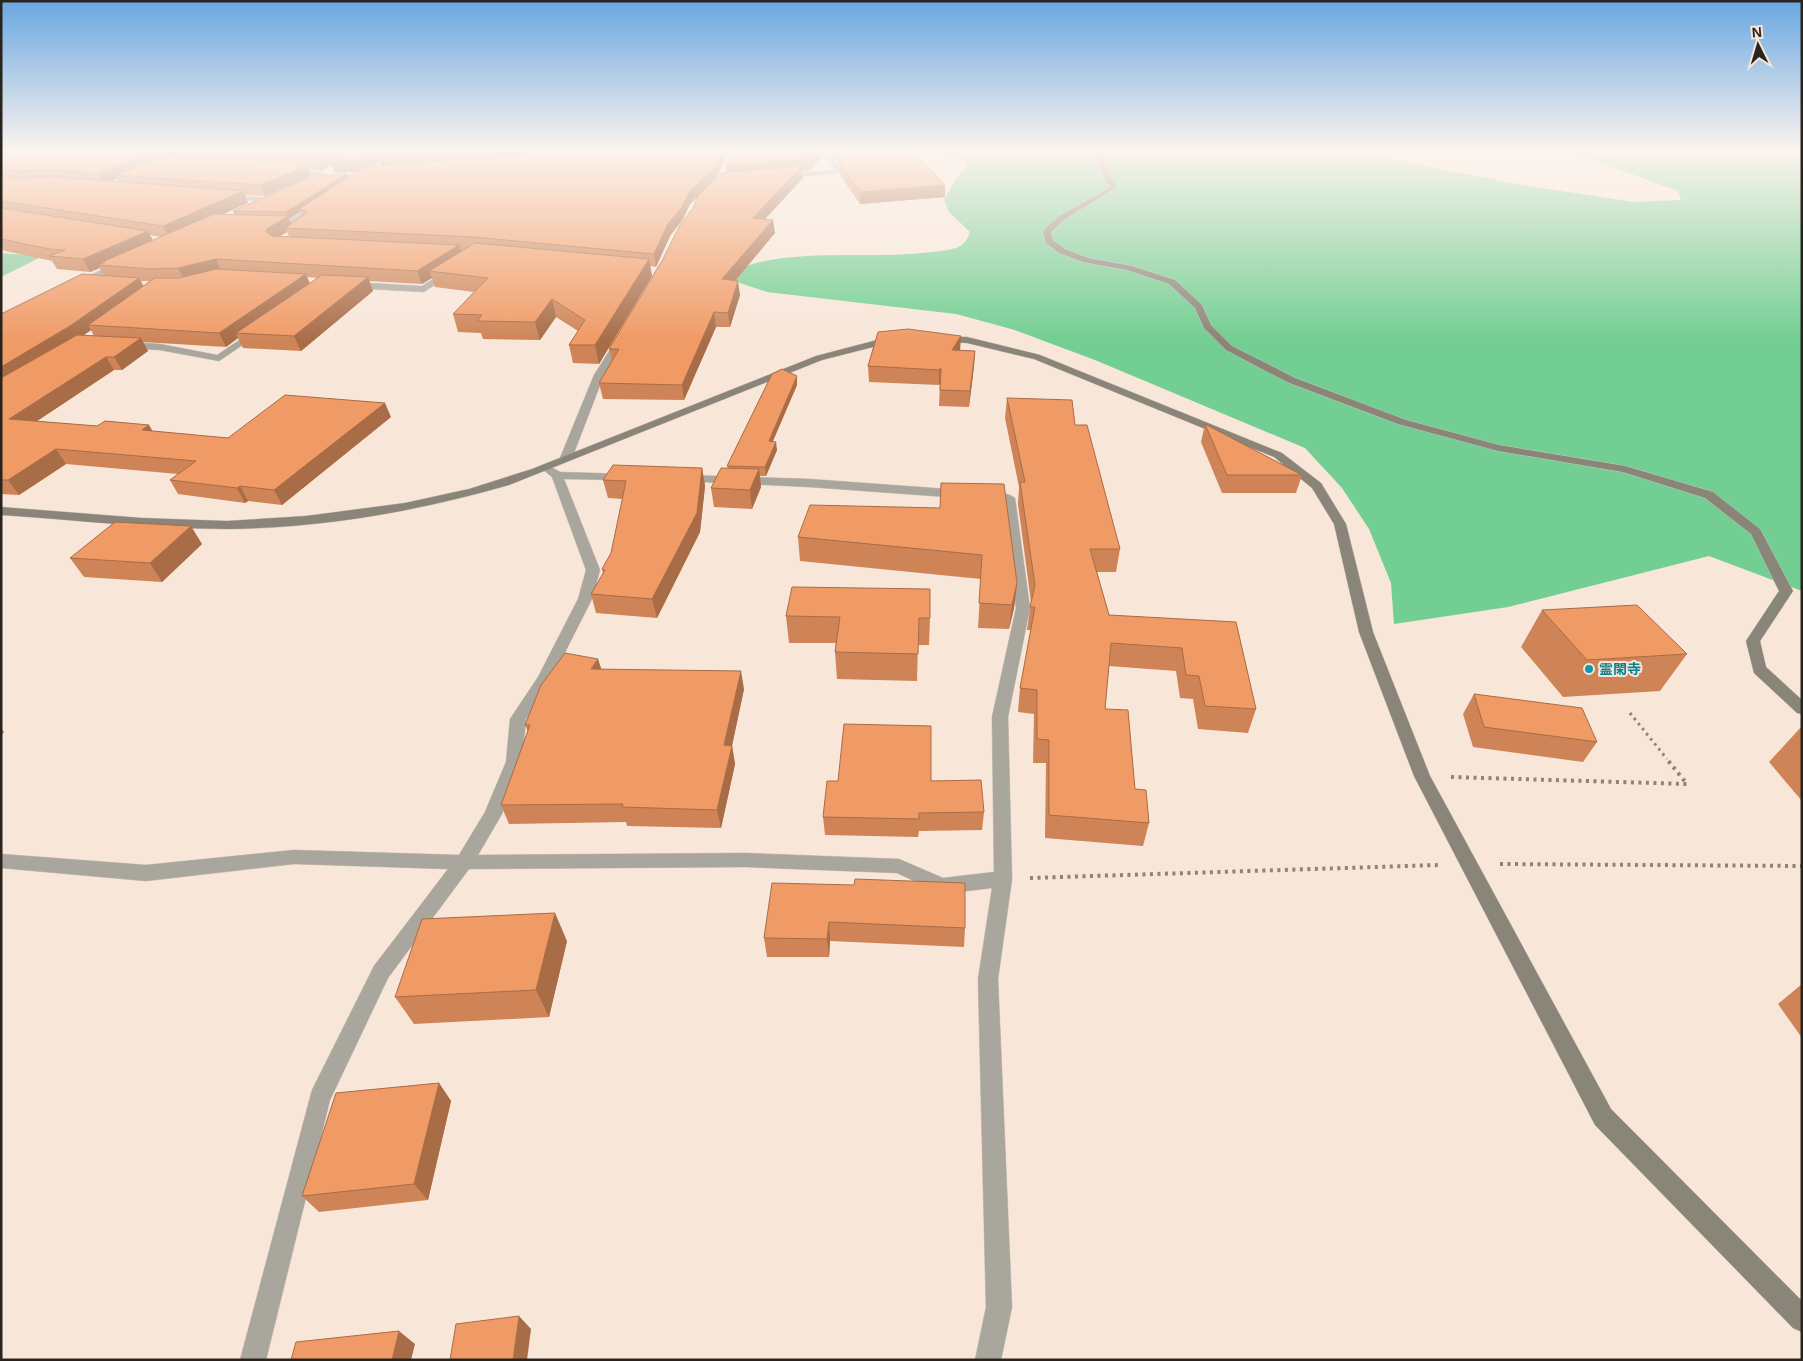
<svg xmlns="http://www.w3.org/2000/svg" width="1803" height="1361" viewBox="0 0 1803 1361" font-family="Arial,'Noto Sans JP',sans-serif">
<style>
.green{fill:#84c99a}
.forest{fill:#72ce92}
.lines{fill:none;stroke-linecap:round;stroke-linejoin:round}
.lane-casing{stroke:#d3c3b8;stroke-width:1}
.street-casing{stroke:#d3c3b8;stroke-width:1}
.secondary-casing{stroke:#d3c3b8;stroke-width:1}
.path-far1{stroke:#8e827a;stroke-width:3;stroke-dasharray:2.5 4;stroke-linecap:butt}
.path{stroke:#8e827a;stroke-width:4;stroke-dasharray:3 4.5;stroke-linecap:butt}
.lane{fill:#a9a69d;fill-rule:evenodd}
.street{fill:#a9a69d;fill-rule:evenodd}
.secondary{fill:#898579;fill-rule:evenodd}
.wall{fill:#ce8457;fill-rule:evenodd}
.shaded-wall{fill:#a86c47}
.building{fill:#f09a65;stroke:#a86c47}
.culture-dot{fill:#0f9aa8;stroke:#f8e6d9;stroke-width:2}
.labels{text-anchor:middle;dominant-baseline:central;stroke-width:4;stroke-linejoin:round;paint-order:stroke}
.culture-label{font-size:14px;font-weight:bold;fill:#0d838f;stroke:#f8e6d9;text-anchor:start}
</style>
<rect width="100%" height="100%" fill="#f8e6d9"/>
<polygon class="green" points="1,253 43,256 1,277"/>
<path class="forest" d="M 853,151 L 1351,151 L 1522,185 L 1634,202 L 1681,200 L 1678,191 L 1568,151 L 1802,151 L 1802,591 L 1709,556 L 1508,607 L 1394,624 L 1391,583 L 1369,529 L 1342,488 L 1305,448 L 1095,360 L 1015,330 L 956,314 L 767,292 L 734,281 L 732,272 C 780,247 866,259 922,253 C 933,252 945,251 956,248 C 964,245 968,239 970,232 L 949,212 L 944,200 L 956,178 L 967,168 L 966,163 C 944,147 910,155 884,154 C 874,153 863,152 853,151 Z"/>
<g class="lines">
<defs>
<polygon id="lane" points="820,151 826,151 842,171 842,173 783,178 780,176 783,174 835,170"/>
<g id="street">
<polygon points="290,168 323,173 326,175 323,177 288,171 288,169"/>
<polygon points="227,195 267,198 271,200 267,202 225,198 225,196"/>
<polygon points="316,203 323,205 293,226 287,226 287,222"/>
<polygon points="117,262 124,264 92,280 92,283 83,284 79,281"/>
<polygon points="447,270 454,272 424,292 351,288 347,285 351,282 422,286"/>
<polygon points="256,329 261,332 259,334 219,361 160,350 125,348 120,345 125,342 160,344 217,355"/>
<polygon points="621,336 626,339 604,375 572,458 570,460 562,460 560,458 594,375 618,337"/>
<path d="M 546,464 L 560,472 L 624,474 L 630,477 L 624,480 L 564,479 L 600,570 L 592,599 L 552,678 L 526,719 L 522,762 L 502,814 L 478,855 L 746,853 L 899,859 L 943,878 L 994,872 L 992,717 L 1016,608 L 1003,501 L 987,500 L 981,496 C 988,490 1008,492 1015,498 L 1030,608 L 1008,717 L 1012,879 L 998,979 L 1012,1307 L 1001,1360 L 975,1360 L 986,1307 L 978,979 L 992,888 L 942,894 L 897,873 L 746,867 L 469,869 L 388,978 L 330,1100 L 266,1360 L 240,1360 L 312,1090 L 374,966 L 448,869 L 294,864 L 146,881 L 1,868 L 1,854 L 146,865 L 294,850 L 459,855 L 485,812 L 506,762 L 510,719 L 538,677 L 578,599 L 586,570 L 552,477 L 540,467 Z"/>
<polygon points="685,475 809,479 961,490 967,494 961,498 809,487 681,481 679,479"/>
</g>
<g id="secondary">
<path d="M 1106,151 L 1114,151 L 1104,157 C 1105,169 1110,178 1117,187 L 1064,220 L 1051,232 L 1053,240 L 1065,249 L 1088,258 L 1132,266 L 1175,280 L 1202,305 L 1211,325 L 1232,346 L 1295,378 L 1406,420 L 1499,445 L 1625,466 L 1713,492 L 1760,529 L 1793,591 L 1760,641 L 1766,667 L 1802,700 L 1802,714 L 1797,713 L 1754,673 L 1746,641 L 1779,591 L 1751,534 L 1705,498 L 1623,472 L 1498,451 L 1398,424 L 1287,382 L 1226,350 L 1204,328 L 1195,308 L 1169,284 L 1127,270 L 1083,262 L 1059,253 L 1046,243 L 1043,232 C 1061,210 1088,202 1110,187 C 1103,177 1096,166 1099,155 Z"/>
<polygon points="940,336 967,337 1040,355 1282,453 1321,483 1346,524 1373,632 1430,776 1611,1109 1802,1301 1802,1332 1793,1328 1595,1125 1414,776 1359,632 1334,524 1312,488 1274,457 1034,359 967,343 937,341 937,337"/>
<path d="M 895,338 L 900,341 L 898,343 L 881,345 L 822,360 L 509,485 C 419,511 323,528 229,529 C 153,529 77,520 1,515 L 1,507 L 142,518 L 227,521 L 306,516 L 405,503 L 469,489 L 532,469 L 816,356 L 881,339 Z"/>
</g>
</defs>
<use href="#lane" class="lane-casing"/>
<use href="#street" class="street-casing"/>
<use href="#secondary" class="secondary-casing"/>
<polyline class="path-far1" points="1630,713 1667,759"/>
<g class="path">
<polyline points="1451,777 1687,784 1666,758"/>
<polyline points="1500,864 1802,866"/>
<polyline points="1030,878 1439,865"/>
</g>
<use href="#lane" class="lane"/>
<use href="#street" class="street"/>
<use href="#secondary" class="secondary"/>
</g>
<g class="wall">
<path d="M 1,151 L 730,151 L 716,177 L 727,172 L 726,165 L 733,151 L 822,151 L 822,157 L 810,170 L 802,171 L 803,178 L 765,219 L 775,233 L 735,281 L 740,295 L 730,327 L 716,327 L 684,400 L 603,399 L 599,383 L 612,361 L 609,349 L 663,259 L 693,208 L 698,197 L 690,204 L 683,219 L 670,236 L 656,267 L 650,266 L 652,276 L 599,364 L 573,363 L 569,345 L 578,331 L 556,317 L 540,340 L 483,339 L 481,333 L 458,332 L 453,314 L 474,292 L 435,287 L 432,278 L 422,284 L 369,281 L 373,291 L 301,351 L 243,348 L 238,338 L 226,347 L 143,342 L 148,351 L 122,370 L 114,370 L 37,421 L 97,426 L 149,425 L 152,431 L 228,438 L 391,417 L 282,505 L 248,501 L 245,503 L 178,494 L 170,480 L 178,474 L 66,464 L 19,495 L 1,494 L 1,314 L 104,276 L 100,268 L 90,272 L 57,269 L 52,261 L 1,250 ZM 380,162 L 382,166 L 371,167 ZM 332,165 L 335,173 L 357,172 L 349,177 L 347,174 L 233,211 L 234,214 L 223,214 L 248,203 L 245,195 L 265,196 L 311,176 L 308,169 L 321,171 ZM 117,179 L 119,182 L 111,181 ZM 300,212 L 302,216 L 291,224 L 289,219 ZM 287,232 L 289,236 L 280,236 ZM 150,235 L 161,237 L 153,240 ZM 307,277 L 317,278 L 310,283 ZM 141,281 L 149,281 L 143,286 ZM 91,330 L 94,336 L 84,335 Z"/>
<polygon points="828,151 912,151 945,197 860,204 840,175 840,165"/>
<polygon points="960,350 975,351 974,366 969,407 939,406 940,384 939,385 869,382 868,366"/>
<polygon points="797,385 773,441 777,450 766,476 760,476 761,487 752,509 714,507 711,488 728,468 727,466"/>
<polygon points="1007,398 1075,425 1120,549 1116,572 1097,572 1109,615 1236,622 1256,709 1248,733 1198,729 1193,699 1180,698 1176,671 1109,666 1105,709 1135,789 1149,823 1143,846 1045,838 1046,763 1033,763 1034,714 1018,712 1020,688 1031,630 1027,630 1031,602 1018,504 1019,487 1005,418"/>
<polygon points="1205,424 1302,475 1296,493 1222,493 1201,442"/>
<polygon points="702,468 705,486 700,532 657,618 596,613 591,594 603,574 602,569 611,553 623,499 608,498 603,480"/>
<polygon points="940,508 1017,583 1014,608 1009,629 978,628 981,579 800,561 798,537"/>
<polygon points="202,544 162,582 84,577 70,558"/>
<polygon points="1542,610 1687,654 1660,691 1563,697 1521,647"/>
<polygon points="786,616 930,618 929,645 918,645 917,681 837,679 835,652 836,643 789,643"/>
<polygon points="601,669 744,689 732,746 735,764 721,828 627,826 626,822 509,824 501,805 528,732 525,725"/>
<polygon points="1474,694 1597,742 1583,762 1473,747 1463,714"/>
<polygon points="1802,726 1802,801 1769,762"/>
<polygon points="931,781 984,812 982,830 919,831 918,837 825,835 823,817"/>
<polygon points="854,885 965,928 964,947 830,941 829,957 767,957 764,938"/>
<polygon points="567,941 549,1017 414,1024 395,997"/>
<polygon points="1802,984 1802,1038 1778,1004"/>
<polygon points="439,1083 451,1101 428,1200 319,1212 302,1196"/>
</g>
<g class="shaded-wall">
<polygon points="156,151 169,151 172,158 115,175 117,179 104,184 98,173"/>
<polygon points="335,151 608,151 383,169 380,162 363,171 335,173 332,165 321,171 317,160"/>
<polygon points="723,151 730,151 715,179 690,204 683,219 670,236 656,267 654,254 668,224 689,192"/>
<polygon points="817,151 822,151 822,157 810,170 802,171 803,178 754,231 727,177 726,165"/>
<polygon points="307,166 311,176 265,196 260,185"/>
<polygon points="347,174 350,180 299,209 300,212 289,219 293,228 285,228 287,232 272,241 266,232 267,229 287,216 286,212"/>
<polygon points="945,185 945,197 860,204 860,192"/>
<polygon points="243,191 248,203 169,238 163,226"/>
<polygon points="773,220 775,233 724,294 722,279"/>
<polygon points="148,231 154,244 105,262 102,262 104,266 98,265 100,268 90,272 83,259"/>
<polygon points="459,245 463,258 429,271 432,278 422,284 417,271"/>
<polygon points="216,259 222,272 185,281 178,268"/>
<polygon points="649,259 652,276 599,364 595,345"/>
<polygon points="306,274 311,288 236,333 238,338 226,347 219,333"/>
<polygon points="368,277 373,291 301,351 294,336"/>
<polygon points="139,278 146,290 88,325 91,330 78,339 1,386 1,367"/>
<polygon points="738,281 740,295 730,327 728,313"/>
<polygon points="552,299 556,317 540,340 535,322"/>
<polygon points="714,312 716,327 684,400 682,385"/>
<polygon points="961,336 960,352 952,350"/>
<polygon points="141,338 148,351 122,370 114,357"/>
<polygon points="975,351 974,366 969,407 970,391"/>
<polygon points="106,357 114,370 19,433 9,419"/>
<polygon points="941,368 940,384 939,385 939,370"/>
<polygon points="797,376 797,385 769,450 769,441"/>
<polygon points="385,403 391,417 282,505 274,490"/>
<polygon points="149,425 157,439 142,430"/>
<polygon points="776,442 777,450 766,476 765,467"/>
<polygon points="56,449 66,464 19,495 8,480"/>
<polygon points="702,468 705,486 700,532 657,618 652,599"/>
<polygon points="759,469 761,487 752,509 750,490"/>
<polygon points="240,486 248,501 245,503 237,488"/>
<polygon points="191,526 202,544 162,582 150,563"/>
<polygon points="1017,583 1014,608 1009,629 1012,605"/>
<polygon points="598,659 604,677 591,669"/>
<polygon points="741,671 744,689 728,764 724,745"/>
<polygon points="1,728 4,732 1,735"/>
<polygon points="732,746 735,764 721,828 717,810"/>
<polygon points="555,913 567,941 549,1017 536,990"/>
<polygon points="829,922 830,941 829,957 827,939"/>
<polygon points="439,1083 451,1101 428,1200 414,1184"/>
<polygon points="519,1316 531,1329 527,1360 513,1360"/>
<polygon points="399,1331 415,1344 411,1360 392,1360"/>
</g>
<g class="building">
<polygon points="1,151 156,151 98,173 57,170 15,171 1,169"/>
<polygon points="233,151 335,151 317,160 284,154"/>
<polygon points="352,151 376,151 360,160 331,162"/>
<polygon points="392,151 470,151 379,158"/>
<polygon points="567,151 723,151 714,168 689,192 682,207 668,224 654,254 473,237 285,228 308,212 299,209 364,167"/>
<polygon points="733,151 817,151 810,159 726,165"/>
<polygon points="836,151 912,151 945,185 860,192 840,164 843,163 843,159"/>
<polygon points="168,155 284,162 307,166 260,185 115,175"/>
<polygon points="802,166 753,218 773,220 722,279 738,281 728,313 714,312 682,385 599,383 619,349 609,349 663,259 680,225 693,208 698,196 721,173"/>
<polygon points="347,174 286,212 233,211 313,176"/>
<polygon points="1,176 14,178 57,177 243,191 163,226 1,201"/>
<polygon points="1,208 148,231 83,259 49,256 65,250 50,249 1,239"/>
<polygon points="214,214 288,216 267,229 266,232 272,236 459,245 417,271 216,259 178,268 152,269 98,265 105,262 102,262"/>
<polygon points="475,243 649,259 595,345 569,345 585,320 552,299 535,322 477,321 482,315 453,314 488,278 429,271"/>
<polygon points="216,269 306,274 219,333 88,325 155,278 179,278"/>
<polygon points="82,274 139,278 70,326 1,367 1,314"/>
<polygon points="322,275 368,277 294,336 236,333"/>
<polygon points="908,329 961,336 952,350 975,351 970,391 940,390 941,368 939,370 868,366 878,332"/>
<polygon points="77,335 141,338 114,357 106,357 9,419 97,426 105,421 149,425 142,430 228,438 285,395 385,403 274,490 240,486 237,488 170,480 196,461 56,449 8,480 1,480 1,378"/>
<polygon points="782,369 797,376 769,441 776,442 765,467 727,466 772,374"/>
<polygon points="1007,398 1072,400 1075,425 1087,425 1120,549 1090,549 1109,615 1236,622 1256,709 1205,706 1199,676 1186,675 1182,648 1111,643 1105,709 1128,710 1135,789 1146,790 1149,823 1049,815 1049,740 1037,739 1037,690 1020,688 1035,607 1030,607 1035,585 1020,482 1025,482"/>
<polygon points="1205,424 1302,475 1227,475"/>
<polygon points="613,465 702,468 697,513 652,599 591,594 605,570 602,569 611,553 626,481 603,480"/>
<polygon points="721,468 759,469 750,490 711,488"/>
<polygon points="941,483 1004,484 1017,583 1012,605 979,603 982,555 798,537 810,505 940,508"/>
<polygon points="115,522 191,526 150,563 70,558"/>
<polygon points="792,587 930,589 930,618 919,618 918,654 835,652 840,617 786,616"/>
<polygon points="1637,605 1687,654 1587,660 1542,610"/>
<polygon points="565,653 598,659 591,669 741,671 724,745 732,746 717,810 622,807 623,804 501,805 530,725 525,725 541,685"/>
<polygon points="1474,694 1582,708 1597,742 1484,727"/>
<polygon points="844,724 931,726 931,781 981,780 984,812 919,813 919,819 823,817 827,781 838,781"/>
<polygon points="855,879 965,883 965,928 829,922 827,939 764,938 772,883 854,885"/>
<polygon points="555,913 536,990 395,997 422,919"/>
<polygon points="439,1083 414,1184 302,1196 336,1093"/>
<polygon points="519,1316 513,1360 450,1360 456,1324"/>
<polygon points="399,1331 392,1360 291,1360 296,1342"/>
</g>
<linearGradient id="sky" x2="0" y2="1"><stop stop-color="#69a7e1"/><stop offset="0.44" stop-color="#fcf4ee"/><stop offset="1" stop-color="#fcf4ee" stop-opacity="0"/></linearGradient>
<rect width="1803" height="342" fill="url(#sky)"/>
<circle class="culture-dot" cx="1589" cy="669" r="5"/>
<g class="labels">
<g class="culture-label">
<text x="1599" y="669">霊閑寺</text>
</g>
</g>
<rect width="1803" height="1361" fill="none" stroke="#2a241f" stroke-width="5"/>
<g transform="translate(1758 45) rotate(355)" stroke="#f8e6d9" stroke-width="4" paint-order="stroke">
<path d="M0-4L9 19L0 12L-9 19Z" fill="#2a241f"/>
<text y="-8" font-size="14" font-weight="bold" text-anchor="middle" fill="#2a241f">N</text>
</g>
</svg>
